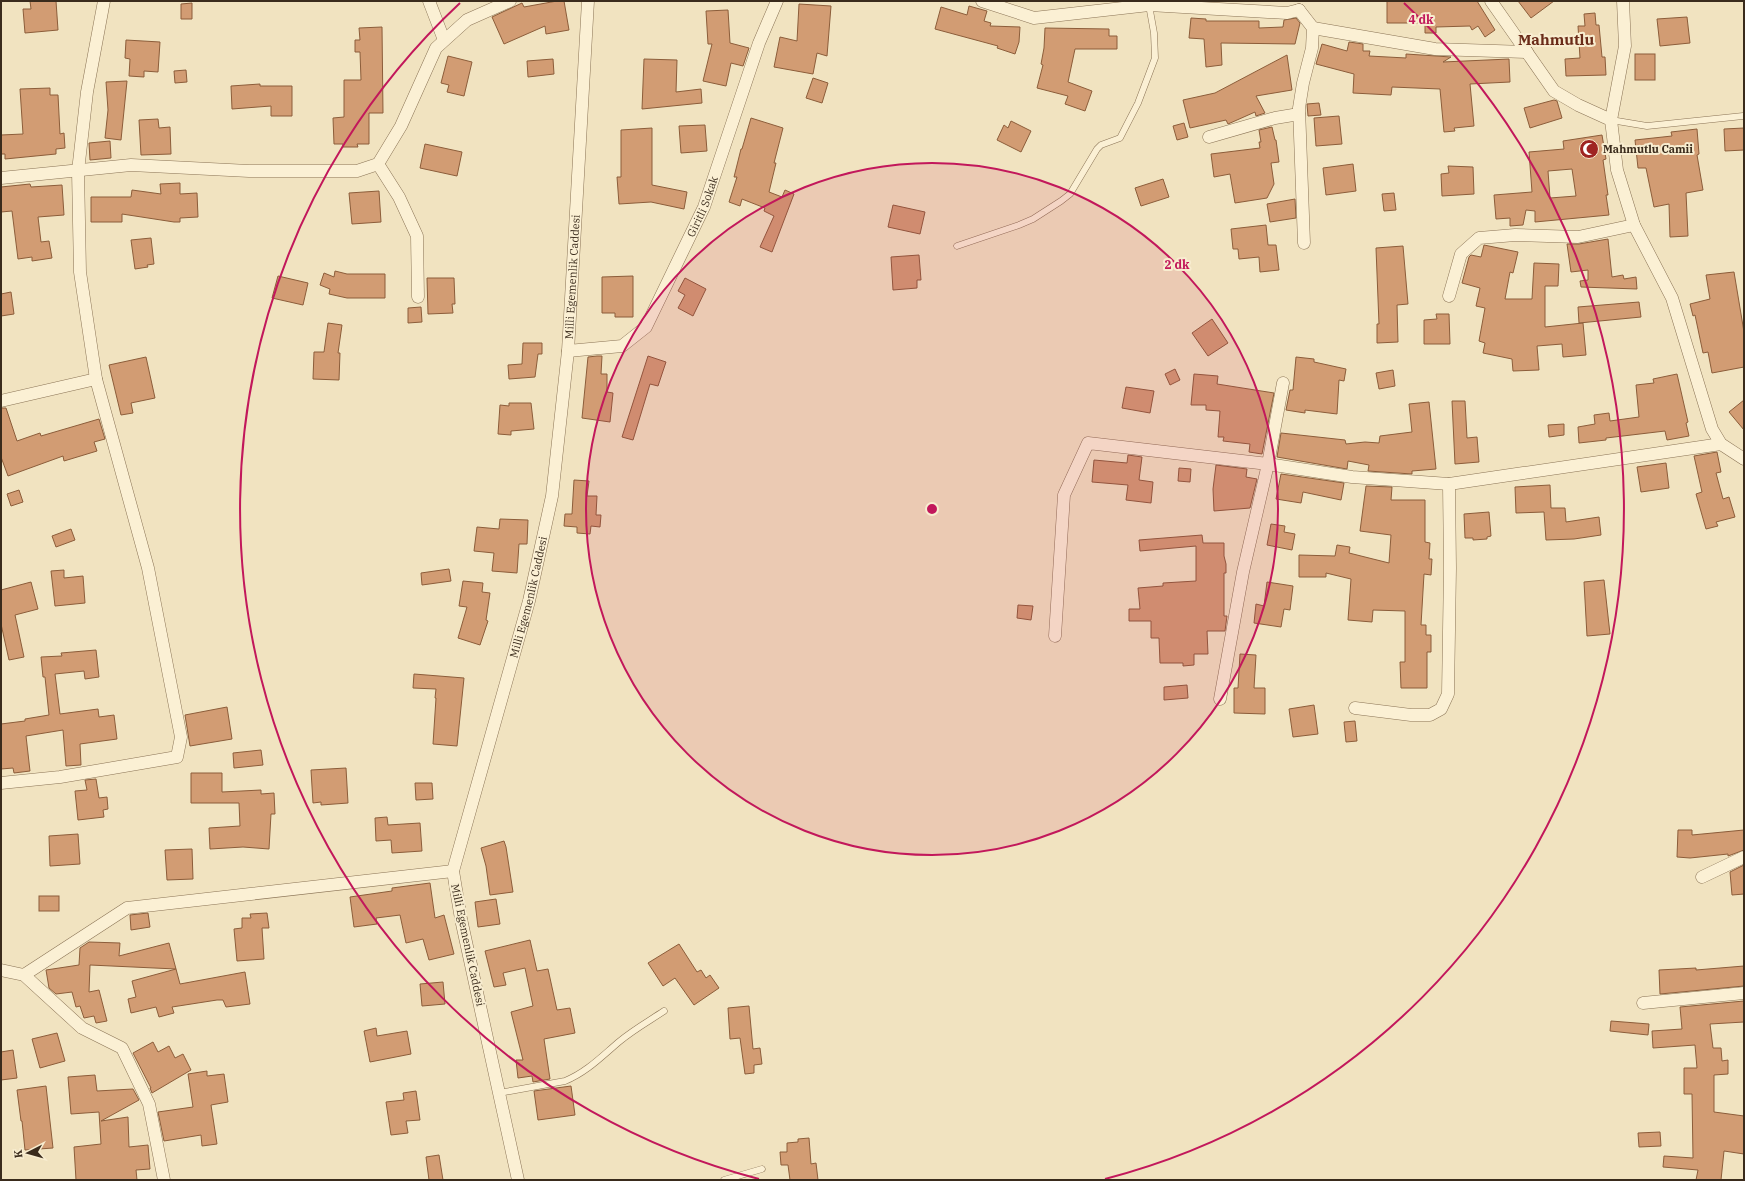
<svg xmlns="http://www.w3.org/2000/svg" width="1745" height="1181" viewBox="0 0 1745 1181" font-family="'IBM Plex Serif',serif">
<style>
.building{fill:#d29c73;stroke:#8c5d3a;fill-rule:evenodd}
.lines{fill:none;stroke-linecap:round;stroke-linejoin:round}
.service-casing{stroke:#8b7456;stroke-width:7}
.minor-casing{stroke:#8b7456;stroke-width:13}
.service{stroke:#fbf0d4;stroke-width:6}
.minor{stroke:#fbf0d4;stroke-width:12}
.ring{fill:none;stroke:#c2185b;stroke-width:2}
.labels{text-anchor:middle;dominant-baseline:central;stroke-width:4;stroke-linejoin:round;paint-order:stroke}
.poi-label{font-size:11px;font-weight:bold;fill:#3a2b1c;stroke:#f8edd0;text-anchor:start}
.street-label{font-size:11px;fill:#3a2b1c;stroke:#f8edd0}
.district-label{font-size:15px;font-weight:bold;fill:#6a2b18;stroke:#f8edd0}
.centre{fill:#c2185b;stroke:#f8edd0;stroke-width:2}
.ring-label{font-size:12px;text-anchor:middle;font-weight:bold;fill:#c2185b;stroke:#f8edd0;stroke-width:4;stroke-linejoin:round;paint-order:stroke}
</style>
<rect width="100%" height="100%" fill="#f1e3c0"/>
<g class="building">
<polygon points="30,1 56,1 58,30 25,33 23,9 31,9"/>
<polygon points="557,1 564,1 569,30 546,34 545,26 504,44 492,17 522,3 524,7"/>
<polygon points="1387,1 1477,1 1495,30 1485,37 1478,26 1472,30 1470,26 1436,27 1436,33 1425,33 1425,23 1387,23"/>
<polygon points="1518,1 1554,1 1531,18"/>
<polygon points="192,3 192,19 181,19 181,4"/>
<polygon points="799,4 831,6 827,56 817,53 813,74 774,67 780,37 797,41"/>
<polygon points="969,6 987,11 984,21 991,23 990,26 1020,27 1019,42 1015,54 997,48 998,46 935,29 941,7 967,15"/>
<polygon points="728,10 730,43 749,48 743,66 731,63 726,86 703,81 712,44 708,44 706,11"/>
<polygon points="1595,13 1596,25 1599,25 1602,57 1605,57 1606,75 1566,76 1565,59 1580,58 1578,26 1585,26 1584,14"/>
<polygon points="1687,17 1690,43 1660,46 1657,19"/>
<polygon points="1191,18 1206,19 1206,21 1259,21 1259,28 1283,27 1284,20 1296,18 1300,23 1295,44 1221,43 1222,65 1206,67 1204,39 1189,38"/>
<polygon points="382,27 383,113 369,113 369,144 357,144 358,147 343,147 343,144 334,144 333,118 344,117 344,80 361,80 360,52 355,52 355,40 360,40 359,28"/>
<polygon points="1045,28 1109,29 1109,36 1117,36 1117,49 1075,49 1068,82 1092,91 1085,111 1065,104 1068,96 1037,88 1043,65 1041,64 1044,48"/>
<polygon points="126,40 160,42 158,72 144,71 144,77 129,76 130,59 125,58"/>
<polygon points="1349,42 1363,44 1363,51 1370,51 1369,56 1406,58 1406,54 1451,57 1443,62 1509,59 1510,82 1470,84 1474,126 1454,128 1455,131 1444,132 1440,89 1392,87 1391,95 1353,93 1354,74 1316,64 1322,44 1347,51"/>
<rect x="1635" y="54" width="20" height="26"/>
<polygon points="1287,55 1292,90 1256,96 1265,113 1256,116 1255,112 1228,124 1226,120 1190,128 1183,100 1215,93"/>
<polygon points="448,56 472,62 464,96 447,92 449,85 441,83"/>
<polygon points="553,59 554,74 528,77 527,61"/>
<polygon points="644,59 677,60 676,92 701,89 702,103 642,109"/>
<polygon points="186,70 187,82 175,83 174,71"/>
<polygon points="813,78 828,83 822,103 806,98"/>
<polygon points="127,81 121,140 105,138 108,110 106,82"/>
<polygon points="260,84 260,86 292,86 292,116 271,116 271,106 232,109 231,86"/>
<polygon points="50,88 50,95 58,95 60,134 64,133 65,148 56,149 56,154 5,159 5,154 1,154 1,135 23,134 20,89"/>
<polygon points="1554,100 1557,101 1562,118 1530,128 1524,108"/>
<polygon points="1319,103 1321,115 1308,116 1307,104"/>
<polygon points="1339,116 1342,144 1316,146 1314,118"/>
<polygon points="751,118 783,128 774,163 776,163 769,192 782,197 785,190 794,194 772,252 760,247 774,216 764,211 765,208 742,199 740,206 729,202 737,177 734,177 741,149 742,149"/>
<polygon points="158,119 159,128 170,127 171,154 141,155 139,120"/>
<polygon points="1011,121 1031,131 1021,152 997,140 1004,125 1008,128"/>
<polygon points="1184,123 1188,137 1177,140 1173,126"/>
<polygon points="705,125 707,151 681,153 679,126"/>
<polygon points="1272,127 1275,140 1276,140 1279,162 1271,163 1274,184 1267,198 1235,203 1230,174 1214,177 1211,154 1260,148 1259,142 1261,142 1259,130"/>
<polygon points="652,128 652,185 687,192 684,209 651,202 619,204 617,177 621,177 621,130"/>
<polygon points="1744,128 1744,150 1725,151 1724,129"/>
<polygon points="1697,129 1699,154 1697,155 1703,190 1686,193 1688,236 1670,237 1669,204 1654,207 1646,168 1638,168 1635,140 1672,136 1671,132"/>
<path d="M 1602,135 L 1606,159 L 1603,160 L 1608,195 L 1606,195 L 1609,215 L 1535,222 L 1535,211 L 1526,210 L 1523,225 L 1510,226 L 1510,218 L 1496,219 L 1494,195 L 1532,192 L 1529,152 L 1564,149 L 1563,141 ZM 1572,169 L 1576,196 L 1550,198 L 1548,171 Z"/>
<polygon points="110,141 111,158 90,160 89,143"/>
<polygon points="425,144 462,152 457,176 420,168"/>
<polygon points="1353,164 1356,191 1326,195 1323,168"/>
<polygon points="1448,166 1473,167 1474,194 1442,196 1441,174 1449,173"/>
<polygon points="1163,179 1169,197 1141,206 1135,188"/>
<polygon points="180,183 180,194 197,193 198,217 180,218 180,222 174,222 122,214 122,222 91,222 91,197 131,197 132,190 161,194 160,184"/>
<polygon points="30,184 31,187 62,185 64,215 38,217 41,242 49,241 52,258 32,261 32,257 18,259 12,211 1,212 1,187"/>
<polygon points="379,191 381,222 352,224 349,193"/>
<polygon points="1394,193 1396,210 1384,211 1382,194"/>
<polygon points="1295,199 1296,218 1270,222 1267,204"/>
<polygon points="893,205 925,212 920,234 888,227"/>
<polygon points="1266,225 1268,245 1276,245 1279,270 1260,272 1259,257 1239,259 1238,249 1233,249 1231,229"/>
<polygon points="151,238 154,264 147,265 148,267 135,269 131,240"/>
<polygon points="1608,239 1612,277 1623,275 1624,279 1636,277 1637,289 1581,287 1580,281 1588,280 1588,270 1571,272 1567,244 1579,244"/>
<polygon points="1484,245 1518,252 1513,273 1510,272 1505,299 1532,299 1534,263 1559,264 1558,286 1545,286 1545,327 1583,323 1586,355 1563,357 1562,344 1537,346 1539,370 1513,371 1512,359 1483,353 1485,343 1479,341 1485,308 1476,306 1480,288 1462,283 1469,257 1471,255 1481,257"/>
<polygon points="1403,246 1408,304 1397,305 1398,342 1377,343 1377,324 1379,324 1376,248"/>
<polygon points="919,255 921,280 917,280 917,288 893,290 891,257"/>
<polygon points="335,271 347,274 385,274 385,298 347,298 329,294 330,289 320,285 324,273 334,277"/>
<polygon points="1734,272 1744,332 1744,367 1712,373 1708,352 1703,353 1695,315 1693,316 1690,304 1710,299 1706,275"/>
<polygon points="278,276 308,283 303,305 272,298"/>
<polygon points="633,276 633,317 615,317 615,313 602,313 602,277"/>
<polygon points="427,278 454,278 455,304 452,304 453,313 428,314"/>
<polygon points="685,278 706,289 693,316 678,308 685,295 678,291"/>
<polygon points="11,292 14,314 1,316 1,294"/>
<polygon points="1639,302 1641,317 1579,323 1578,307"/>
<polygon points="421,307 422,322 408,323 408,308"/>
<polygon points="1436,314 1449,314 1450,344 1424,344 1424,320 1437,319"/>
<polygon points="1212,319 1228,343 1208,356 1192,333"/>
<polygon points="328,323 342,325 338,353 340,353 339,380 313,379 314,352 324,352"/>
<polygon points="523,343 542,343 542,354 538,354 535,377 509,379 508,365 522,364"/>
<polygon points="597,356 602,356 601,374 607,374 607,392 613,393 610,422 582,418 588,357"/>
<polygon points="648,356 666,362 658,386 650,384 633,440 622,437"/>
<polygon points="146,357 155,398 131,403 133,413 121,415 109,365"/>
<polygon points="1296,357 1314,359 1314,362 1346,369 1344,381 1339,380 1337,414 1305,410 1305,413 1286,410 1290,390 1293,390"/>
<polygon points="1175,369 1180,380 1170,385 1165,374"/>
<polygon points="1393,370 1395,386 1379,389 1376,373"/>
<polygon points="1194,374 1218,376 1217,384 1274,393 1262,454 1249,452 1250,444 1223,441 1224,437 1218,437 1220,411 1206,410 1206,405 1191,405"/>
<polygon points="1677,374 1688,422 1686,423 1689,436 1667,440 1665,431 1606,438 1606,440 1579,443 1578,427 1595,424 1594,415 1609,413 1610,421 1639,417 1636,385 1654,383 1653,379"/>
<polygon points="1126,387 1154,391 1150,413 1122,408"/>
<polygon points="1744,400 1744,430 1729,412"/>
<polygon points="1452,401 1465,401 1467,438 1477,437 1479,462 1455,464"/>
<polygon points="1429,402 1436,469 1412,471 1412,474 1368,471 1369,465 1348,461 1347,469 1277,457 1281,433 1345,440 1346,444 1365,442 1379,443 1380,436 1412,432 1409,404"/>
<polygon points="509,403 531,403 534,429 511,431 511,435 498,434 500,405 509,406"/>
<polygon points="1,408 6,408 17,441 40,433 41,436 99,419 105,439 94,442 97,451 64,461 63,456 8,476 1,457"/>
<polygon points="1564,424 1564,435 1549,437 1548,425"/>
<polygon points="1717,452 1721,472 1716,473 1723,499 1729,497 1735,517 1716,522 1718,526 1706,529 1696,494 1702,492 1694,456"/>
<polygon points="1128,455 1142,457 1139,480 1153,482 1151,503 1126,500 1128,485 1092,482 1094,460 1127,463"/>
<polygon points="1666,463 1669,488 1641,492 1637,467"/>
<polygon points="1216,465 1247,469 1246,477 1257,479 1250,508 1214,511 1213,489"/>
<polygon points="1179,468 1191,469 1190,482 1178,481"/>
<polygon points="1281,474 1344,483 1341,500 1303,492 1301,503 1276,499"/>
<polygon points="574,480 589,481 587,496 597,496 596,515 601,515 600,527 591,526 590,534 577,533 577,527 564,526 565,514 572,514"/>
<polygon points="1550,485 1551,508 1565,508 1566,522 1599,517 1601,535 1574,539 1546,540 1544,512 1516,513 1515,487"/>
<polygon points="1366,486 1392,487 1391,500 1425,500 1425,542 1430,543 1429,559 1432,559 1431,575 1424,574 1421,625 1426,625 1426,635 1431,635 1431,652 1427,652 1427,688 1401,688 1400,662 1405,662 1405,611 1373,610 1372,622 1348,620 1351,579 1326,573 1326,577 1299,577 1299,555 1335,556 1337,545 1350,547 1349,553 1389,563 1391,535 1360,531"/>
<polygon points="19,490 23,502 11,506 7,494"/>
<polygon points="1489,512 1491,536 1487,537 1487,539 1473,540 1473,538 1465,538 1464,514"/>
<polygon points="500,519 528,520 527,544 519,544 517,573 492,571 494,553 474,551 477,527 499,529"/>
<polygon points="1271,524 1285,526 1284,532 1295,534 1292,550 1267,545"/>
<polygon points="71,529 75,540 56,547 52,536"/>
<polygon points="1202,535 1203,543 1224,543 1224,556 1226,564 1226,573 1224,573 1224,616 1227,616 1225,631 1207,631 1208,654 1194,654 1194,665 1183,666 1183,663 1160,663 1159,638 1151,638 1151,621 1129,621 1129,609 1140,609 1138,588 1163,586 1163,583 1196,581 1196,546 1140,551 1139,540"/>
<polygon points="449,569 451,581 422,585 421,573"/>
<polygon points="64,570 64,578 83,576 85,603 55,606 51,571"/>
<polygon points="1604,580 1610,634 1587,636 1584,582"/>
<polygon points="463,581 483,583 482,592 490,593 486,620 488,621 480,645 458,638 467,607 459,606"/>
<polygon points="31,582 38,609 15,615 24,657 9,660 1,624 1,590"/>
<polygon points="1267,582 1293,586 1290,610 1284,609 1281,627 1254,623 1256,604 1264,606"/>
<polygon points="1018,605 1033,606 1031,620 1017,618"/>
<polygon points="96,650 99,677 85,679 84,671 55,674 60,714 98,709 99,717 114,715 117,739 80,744 81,765 66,766 63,730 26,736 30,771 14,773 13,768 1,769 1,724 25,721 25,719 49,715 45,677 43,677 41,657 62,656 61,653"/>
<polygon points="1240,654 1256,655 1254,688 1265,688 1265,714 1234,713 1234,688 1238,688"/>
<polygon points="414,674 464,678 457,746 433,744 436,698 435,698 436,689 413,688"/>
<polygon points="1187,685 1188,698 1164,700 1164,687"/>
<polygon points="1314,705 1318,734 1293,737 1289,709"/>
<polygon points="227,707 232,739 190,746 185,715"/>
<polygon points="1355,721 1357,741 1346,742 1344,722"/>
<polygon points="261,750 263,765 234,768 233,753"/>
<polygon points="346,768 348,803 321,805 321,802 313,803 311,770"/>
<polygon points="191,773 222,773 222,792 261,790 261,794 274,793 275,814 271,814 269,849 243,847 210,849 209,828 240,826 239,803 191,803"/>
<polygon points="96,779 99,798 107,797 108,809 103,810 104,817 78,820 75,791 87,790 85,780"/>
<polygon points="415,783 432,783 433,799 416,800"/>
<polygon points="387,817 388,825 420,823 422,851 392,853 391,840 376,841 375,818"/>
<polygon points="1678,830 1692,830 1692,835 1744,830 1744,850 1728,856 1728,854 1690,858 1677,857"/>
<polygon points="78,834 80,864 50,866 49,836"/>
<polygon points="504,841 506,847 513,892 490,895 486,866 481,848"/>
<polygon points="192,849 193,879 167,880 165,850"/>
<polygon points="1744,865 1744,894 1732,895 1730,872"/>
<polygon points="430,883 435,918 444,915 454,954 429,960 423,939 406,943 400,915 376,918 377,924 354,927 350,897 392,891 392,888"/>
<rect x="39" y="896" width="20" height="15"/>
<polygon points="496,899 500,924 478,927 475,902"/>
<polygon points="148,913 150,927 131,930 130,915"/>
<polygon points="267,913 269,928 262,928 264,959 237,961 234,929 242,928 242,918 251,918 250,914"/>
<polygon points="530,940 537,971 548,969 557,1010 570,1008 575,1033 544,1039 550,1079 533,1082 532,1076 518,1078 516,1060 523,1060 511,1012 533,1006 525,968 503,973 506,985 494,987 485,951"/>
<polygon points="89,942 120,943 119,956 169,943 176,969 90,965 89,992 99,990 107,1021 96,1023 94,1016 84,1018 80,1006 76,1007 72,992 56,994 49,988 46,970 79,965 80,948"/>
<polygon points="679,944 697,972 701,970 706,978 710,975 719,988 694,1005 675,978 663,986 648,963"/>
<polygon points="1744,966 1744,986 1660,994 1659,970 1696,968 1696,970"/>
<polygon points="176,969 180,984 245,972 250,1004 226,1007 223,1000 217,1000 172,1007 174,1013 159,1017 156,1007 131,1013 128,999 136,997 132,981"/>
<polygon points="443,982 445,1004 422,1006 420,984"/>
<polygon points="1744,1001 1744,1022 1710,1024 1713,1048 1721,1048 1722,1061 1728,1060 1728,1074 1714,1075 1714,1112 1744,1116 1744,1154 1724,1151 1721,1180 1696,1180 1698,1170 1663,1167 1664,1156 1693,1158 1692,1094 1684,1094 1684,1068 1697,1068 1695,1045 1653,1048 1652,1031 1682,1029 1680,1007"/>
<polygon points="749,1006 753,1049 760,1048 762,1064 754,1065 754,1073 745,1074 740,1038 730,1039 728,1008"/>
<polygon points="1611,1021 1649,1024 1648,1035 1610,1031"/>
<polygon points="376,1028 377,1036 407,1031 411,1054 370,1062 364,1031"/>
<polygon points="57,1033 65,1061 40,1068 32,1039"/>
<polygon points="153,1042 158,1052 169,1046 175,1058 183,1054 191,1070 152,1093 150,1088 151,1088 133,1053"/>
<polygon points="13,1050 17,1078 1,1080 1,1052"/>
<polygon points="207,1071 207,1076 224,1074 228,1102 211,1105 217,1144 202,1146 201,1135 164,1141 158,1112 193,1107 188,1074"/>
<polygon points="95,1075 97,1091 133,1089 139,1100 101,1121 128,1117 129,1147 148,1145 150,1169 136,1170 137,1180 76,1180 74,1147 101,1144 99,1112 71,1114 68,1077"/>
<polygon points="46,1086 53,1148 25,1150 22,1121 21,1121 17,1090"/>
<polygon points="571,1086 575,1115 538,1120 534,1091"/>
<polygon points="416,1091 420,1120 406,1121 408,1133 391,1135 386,1102 404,1100 403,1093"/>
<polygon points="1660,1132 1661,1146 1639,1147 1638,1133"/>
<polygon points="809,1138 811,1164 816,1163 818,1180 790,1180 788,1165 781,1165 780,1152 787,1152 787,1143 798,1142 798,1139"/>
<polygon points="439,1155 443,1180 429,1180 426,1157"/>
</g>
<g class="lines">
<defs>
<g id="service">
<polyline points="1611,120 1647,126 1743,116"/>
<polyline points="957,246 1019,225 1033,219 1061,201 1070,194 1097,149 1101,145 1120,138 1138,103 1155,58 1154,33 1149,5"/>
<path d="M 499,1093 L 565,1081 C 587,1072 602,1056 620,1041 C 633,1030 649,1021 664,1011"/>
<polyline points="724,1180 762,1169"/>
</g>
<g id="minor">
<polyline points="429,1 444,40"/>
<polyline points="982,1 1034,18 1149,5 1287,13 1299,10"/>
<polyline points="1491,1 1554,91 1578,105 1611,120"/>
<polyline points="1623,1 1625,46 1611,120 1617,170 1634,225 1672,298 1712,429 1721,444 1744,459"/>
<polyline points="1299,10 1313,28 1312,48 1303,83 1299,108 1304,243"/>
<polyline points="1313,28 1435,49 1527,52"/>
<polyline points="1209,137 1275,118 1299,114"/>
<polyline points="378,164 399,197 417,236 418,297"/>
<polyline points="1,178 131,165 249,171 357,171 378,164 401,126 436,48 467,20 510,1"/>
<polyline points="1449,296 1461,254 1479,238 1515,235 1578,237 1634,225"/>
<path id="s1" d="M 568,351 L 622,346 L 646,327 L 704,207 L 759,43 L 777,1"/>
<polyline points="1,401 96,379"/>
<polyline points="1055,636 1064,495 1088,443 1268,464 1352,477 1449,484 1721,444"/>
<polyline points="1220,699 1243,572 1268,464 1283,383"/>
<polyline points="1355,708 1411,715 1430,715 1441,709 1448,694 1450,568 1449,484"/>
<polyline points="1,783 60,777 177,757 181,737 148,568 96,379 80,272 78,171 87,92 104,1"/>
<polyline points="1702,877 1744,857"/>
<polyline points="1,970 24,975 82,1028 122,1048 149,1104 164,1180"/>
<polyline points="24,975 127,908 453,871"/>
<polyline points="1643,1003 1744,993"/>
<path id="s2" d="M 518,1180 L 461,919 L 453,871 L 529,601 L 552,496 L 568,351 L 588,1"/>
</g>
</defs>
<use href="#service" class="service-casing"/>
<use href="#minor" class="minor-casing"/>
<use href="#service" class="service"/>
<use href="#minor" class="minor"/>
</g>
<circle cx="932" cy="509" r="346" fill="#c2185b" fill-opacity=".12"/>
<g class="ring">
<circle cx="932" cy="509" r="346"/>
<path d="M759 1179A692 692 0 0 1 460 3M1404 3A692 692 0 0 1 1105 1179"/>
</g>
<defs>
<symbol id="mosque-disc" viewBox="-11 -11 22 22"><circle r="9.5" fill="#9f2422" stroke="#f8edd0"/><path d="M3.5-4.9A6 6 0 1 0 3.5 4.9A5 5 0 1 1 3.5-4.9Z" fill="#fff"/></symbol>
</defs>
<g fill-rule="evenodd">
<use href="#mosque-disc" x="1578" y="138" width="22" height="22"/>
</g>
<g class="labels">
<g class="poi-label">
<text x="1603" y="149">Mahmutlu Camii</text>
</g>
<g class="street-label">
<text stroke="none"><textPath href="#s1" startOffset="218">Giritli Sokak</textPath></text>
<text stroke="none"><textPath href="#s2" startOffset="924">Milli Egemenlik Caddesi</textPath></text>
<text stroke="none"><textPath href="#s2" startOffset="600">Milli Egemenlik Caddesi</textPath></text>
<text transform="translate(468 945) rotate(78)">Milli Egemenlik Caddesi</text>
</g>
<g class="district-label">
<text x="1556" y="39">Mahmutlu</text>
</g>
</g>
<circle cx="932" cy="509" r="6" class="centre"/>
<g class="ring-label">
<text x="1421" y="24">4 dk</text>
<text x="1177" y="269">2 dk</text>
</g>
<rect width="1745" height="1181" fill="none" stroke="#3a2b1c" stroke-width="4"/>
<g transform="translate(28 1153) rotate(264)" stroke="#f8edd0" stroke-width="3" paint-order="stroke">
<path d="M0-3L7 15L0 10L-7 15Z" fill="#3a2b1c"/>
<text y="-6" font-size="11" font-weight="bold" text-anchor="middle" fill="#3a2b1c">K</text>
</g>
</svg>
